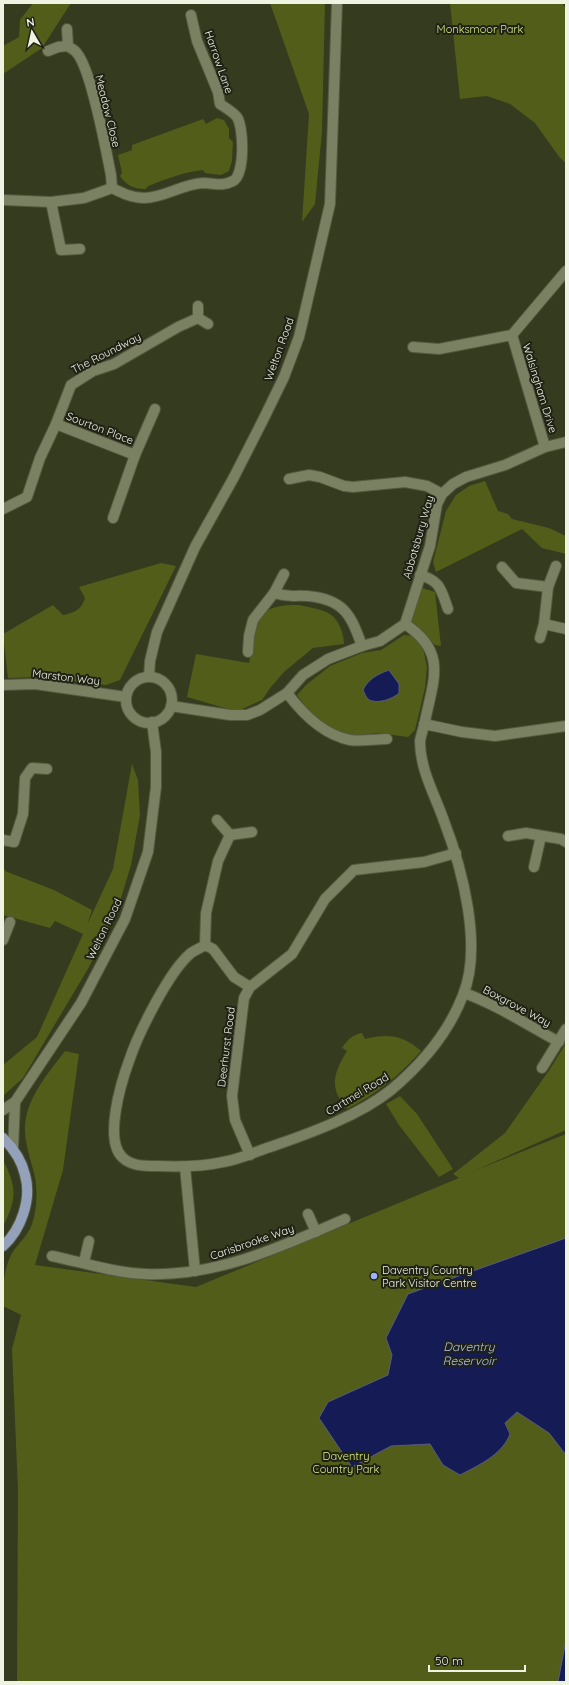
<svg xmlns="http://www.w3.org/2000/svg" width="569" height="1685" viewBox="0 0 569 1685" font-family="Quicksand,sans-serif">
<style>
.green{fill:#515d18}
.water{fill:#151c55;stroke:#565c7f}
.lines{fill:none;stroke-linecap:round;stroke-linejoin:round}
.minor-casing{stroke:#54583f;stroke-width:12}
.tertiary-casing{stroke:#54583f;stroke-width:12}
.primary-casing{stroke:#54583f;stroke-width:12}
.minor{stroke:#798162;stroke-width:10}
.tertiary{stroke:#798162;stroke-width:10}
.primary{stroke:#93a1ba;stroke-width:10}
.poi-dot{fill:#9fb3fd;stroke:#1e2114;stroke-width:1.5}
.labels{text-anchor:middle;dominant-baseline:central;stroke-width:4;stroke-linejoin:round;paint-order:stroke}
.park-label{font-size:11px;fill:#d6ec84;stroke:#1e2114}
.street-label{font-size:11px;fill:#eff3e2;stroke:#1e2114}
.poi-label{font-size:11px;fill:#eff3e2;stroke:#1e2114;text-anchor:start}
.water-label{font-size:12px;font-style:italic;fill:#b0c0f7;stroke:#1e2114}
</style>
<rect width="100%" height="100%" fill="#353b1e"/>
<g class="green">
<polygon points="33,3 71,3 42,48 3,74 3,46 19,37 20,20"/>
<polygon points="270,3 325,3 322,132 315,204 302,222 309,114"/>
<polygon points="450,3 562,3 566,9 566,163 560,158 535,123 510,104 487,96 460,99"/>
<path d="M 217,118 L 224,120 L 229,129 L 229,138 L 233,142 L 232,161 L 229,171 L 221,175 L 205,173 L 203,170 C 184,172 166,179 148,186 L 146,189 C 134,189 127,186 120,176 L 122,173 L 118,155 L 132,150 L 132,145 L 203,119 L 206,124 Z"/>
<polygon points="485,481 498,511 508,514 512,519 549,528 566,536 566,554 542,548 522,529 436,572 433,562 446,511 456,495 469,486"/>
<path d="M 161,563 L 176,566 L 120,680 L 106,685 L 40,677 L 8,678 L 3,634 L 53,605 L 63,615 C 74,613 82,609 85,598 L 79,587 Z"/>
<polygon points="422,588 435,592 441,646 435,645 412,623 411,616"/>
<path d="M 299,605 C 308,607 322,609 330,614 C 339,620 344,634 344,644 L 313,648 L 284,672 L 271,687 L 262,700 L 242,709 L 228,709 L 187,697 L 196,654 L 249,663 C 252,650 255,620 265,612 C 274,605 289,605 299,605 Z"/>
<polygon points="404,635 413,636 423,648 427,667 425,688 415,730 408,737 377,733 354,736 334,730 311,714 297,695 306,685 330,666 362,653 381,650"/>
<polygon points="132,764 138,780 140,815 131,865 118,908 89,967 23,1078 3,1096 3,1065 37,1037 83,934 55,921 50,928 3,915 3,864 5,871 54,890 92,910 87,925 113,869"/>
<path d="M 362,1033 L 365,1039 C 387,1033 404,1035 421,1051 C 399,1076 376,1094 347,1109 C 329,1088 333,1074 347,1051 L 342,1048 C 348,1039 352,1035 362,1033 Z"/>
<path d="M 566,1043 L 566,1130 L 474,1171 L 566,1134 L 566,1682 L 17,1682 L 18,1491 L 12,1349 L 21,1315 L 3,1306 C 3,1288 3,1271 11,1255 C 17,1244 28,1236 32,1224 C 37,1210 38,1188 34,1173 C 30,1157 24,1142 25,1125 C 27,1097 49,1072 65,1051 L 79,1054 L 63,1170 L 35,1265 L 196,1287 L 459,1178 L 453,1174 L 505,1133 L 550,1069 Z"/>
<polygon points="400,1096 417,1114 453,1169 439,1177 399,1125 386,1104"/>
<path d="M 3,1160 C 17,1187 17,1200 3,1226 Z"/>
</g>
<g class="water">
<path d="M 389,670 L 399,684 L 399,693 C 393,699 376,705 368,699 C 366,697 365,694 363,690 C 368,679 378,674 389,670 Z"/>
<path d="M 566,1238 L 566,1455 L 549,1433 L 517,1412 L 505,1423 L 510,1434 C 502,1455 479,1465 460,1475 L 443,1465 L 430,1444 L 391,1446 L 352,1467 L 319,1418 L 328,1402 L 388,1375 L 392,1355 L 386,1338 L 408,1294 Z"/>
<polygon points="566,1640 566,1682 558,1682"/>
</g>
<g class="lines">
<defs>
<g id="minor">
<path d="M 67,29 L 68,46 C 70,48 73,49 75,51 C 91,65 106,151 111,175 L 112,188"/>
<polyline points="48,51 58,47 68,46"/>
<path d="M 3,200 L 51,202 L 84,198 L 112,188 C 122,193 132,198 144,198 C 164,198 182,184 203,183 C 214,183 222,187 233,181 C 245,175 244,128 237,117 C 233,112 226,108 220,104 L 218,92 L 197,41 L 191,15"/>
<polyline points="51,202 61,250 80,249"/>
<polyline points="198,306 198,318 208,324"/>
<polyline points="512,335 545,447"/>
<polyline points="413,347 439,349 512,335 566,271"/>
<polyline points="56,424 135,455 113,518"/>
<polyline points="135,455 155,409"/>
<polyline points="289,479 309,475 320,477 344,486 353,487 405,482 427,486 442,494"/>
<polyline points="3,509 27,497 40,458 56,424 71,385 93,371 114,364 178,327 198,318"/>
<polyline points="502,567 516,583 548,587 556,566"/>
<path d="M 420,575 C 441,581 441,590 448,609"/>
<polyline points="548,587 544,624 566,629"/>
<path d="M 274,593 C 290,598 292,595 307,596 C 344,599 351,615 362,646"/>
<polyline points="405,624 430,546 437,504 442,494 453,484 466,477 505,465 545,447 566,442"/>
<polyline points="540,638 544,624"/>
<polyline points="248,652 249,636 253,620 274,593 284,574"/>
<polyline points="3,685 35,684 126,697"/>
<path d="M 287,693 C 302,713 324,735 350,740 C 361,742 375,739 387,739"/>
<polyline points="171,706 230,715 247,715 260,710 287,693 303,675 328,659 362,646 380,641 405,624"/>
<polyline points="424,724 462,732 495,736 566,726"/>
<polyline points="217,820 230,835 218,861 206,913 205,945 213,949 234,977 250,987"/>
<polyline points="230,835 252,832"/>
<polyline points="508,836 526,833 561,839 566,842"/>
<polyline points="3,840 14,842 23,814 25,778 32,768 47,769"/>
<polyline points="534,867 541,836"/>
<polyline points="3,940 10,922"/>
<path d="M 205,945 C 201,948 195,950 191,953 C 169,971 138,1034 129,1061 C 121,1083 104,1139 122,1157 C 131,1166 143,1166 156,1166 C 179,1167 201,1167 223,1162 C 241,1159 257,1151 273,1146 C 311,1133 360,1115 391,1090 C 422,1064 449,1032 463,995 C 483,946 462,868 444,821 C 435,795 420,770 420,741 C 421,735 424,727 425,721 C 434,678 447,652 405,624"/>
<path d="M 464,993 C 498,1005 527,1025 559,1042"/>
<polyline points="542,1068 566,1029"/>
<polyline points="250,1155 235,1120 232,1096 244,998 250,987 292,954 325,899 354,870 424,862 456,853"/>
<polyline points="185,1167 195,1271"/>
<polyline points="308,1214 316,1232"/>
<path d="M 52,1256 C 81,1262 115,1273 145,1274 C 216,1277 281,1247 345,1219"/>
<polyline points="84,1262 89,1241"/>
</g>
<g id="tertiary">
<polyline points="149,677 150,661 157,632 195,547 234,477 264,418 284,377 299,337 330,204 337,3"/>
<circle cx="149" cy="700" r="23"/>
<polyline points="3,1110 15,1102 81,1003 125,919 148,852 156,787 156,752 152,722"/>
<polyline points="13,1149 15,1102"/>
</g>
<path id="primary" d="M 3,1138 C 13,1148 22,1161 25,1175 C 32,1199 21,1230 3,1246"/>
</defs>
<use href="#minor" class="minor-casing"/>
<use href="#tertiary" class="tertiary-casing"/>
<use href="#primary" class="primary-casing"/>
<use href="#minor" class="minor"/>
<use href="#tertiary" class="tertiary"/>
<use href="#primary" class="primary"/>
</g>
<circle class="poi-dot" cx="374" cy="1276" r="4"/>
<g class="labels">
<g class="park-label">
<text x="480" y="29">Monksmoor Park</text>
<text x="346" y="1456">Daventry<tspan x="346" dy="13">Country Park</tspan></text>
</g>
<g class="street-label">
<text transform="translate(219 62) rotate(71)">Harrow Lane</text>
<text transform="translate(108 111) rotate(76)">Meadow Close</text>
<text transform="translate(279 349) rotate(-70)">Welton Road</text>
<text transform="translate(106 353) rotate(-27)">The Roundway</text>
<text transform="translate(540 388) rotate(73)">Walsingham Drive</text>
<text transform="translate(100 428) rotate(21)">Sourton Place</text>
<text transform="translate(418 537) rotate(-74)">Abbotsbury Way</text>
<text transform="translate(66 677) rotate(7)">Marston Way</text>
<text transform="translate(104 929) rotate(-64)">Welton Road</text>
<text transform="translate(517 1006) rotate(28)">Boxgrove Way</text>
<text transform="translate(226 1047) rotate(-83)">Deerhurst Road</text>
<text transform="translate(357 1094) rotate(-31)">Cartmel Road</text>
<text transform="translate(252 1242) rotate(-19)">Carisbrooke Way</text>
</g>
<g class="poi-label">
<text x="382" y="1270">Daventry Country<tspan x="382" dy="13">Park Visitor Centre</tspan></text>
</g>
<g class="water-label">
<text x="469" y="1346">Daventry<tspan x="469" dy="14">Reservoir</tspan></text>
</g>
</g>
<rect width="569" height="1685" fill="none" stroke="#eff3e2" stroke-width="8"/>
<g transform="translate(32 32) rotate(351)" stroke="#1e2114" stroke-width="3" paint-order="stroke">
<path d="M0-3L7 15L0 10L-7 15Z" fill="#eff3e2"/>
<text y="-6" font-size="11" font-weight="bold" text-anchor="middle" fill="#eff3e2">N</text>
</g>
<path d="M429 1665v6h96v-6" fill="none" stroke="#eff3e2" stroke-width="2"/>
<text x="435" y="1665" font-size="12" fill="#eff3e2" stroke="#1e2114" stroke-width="3" paint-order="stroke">50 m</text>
</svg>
